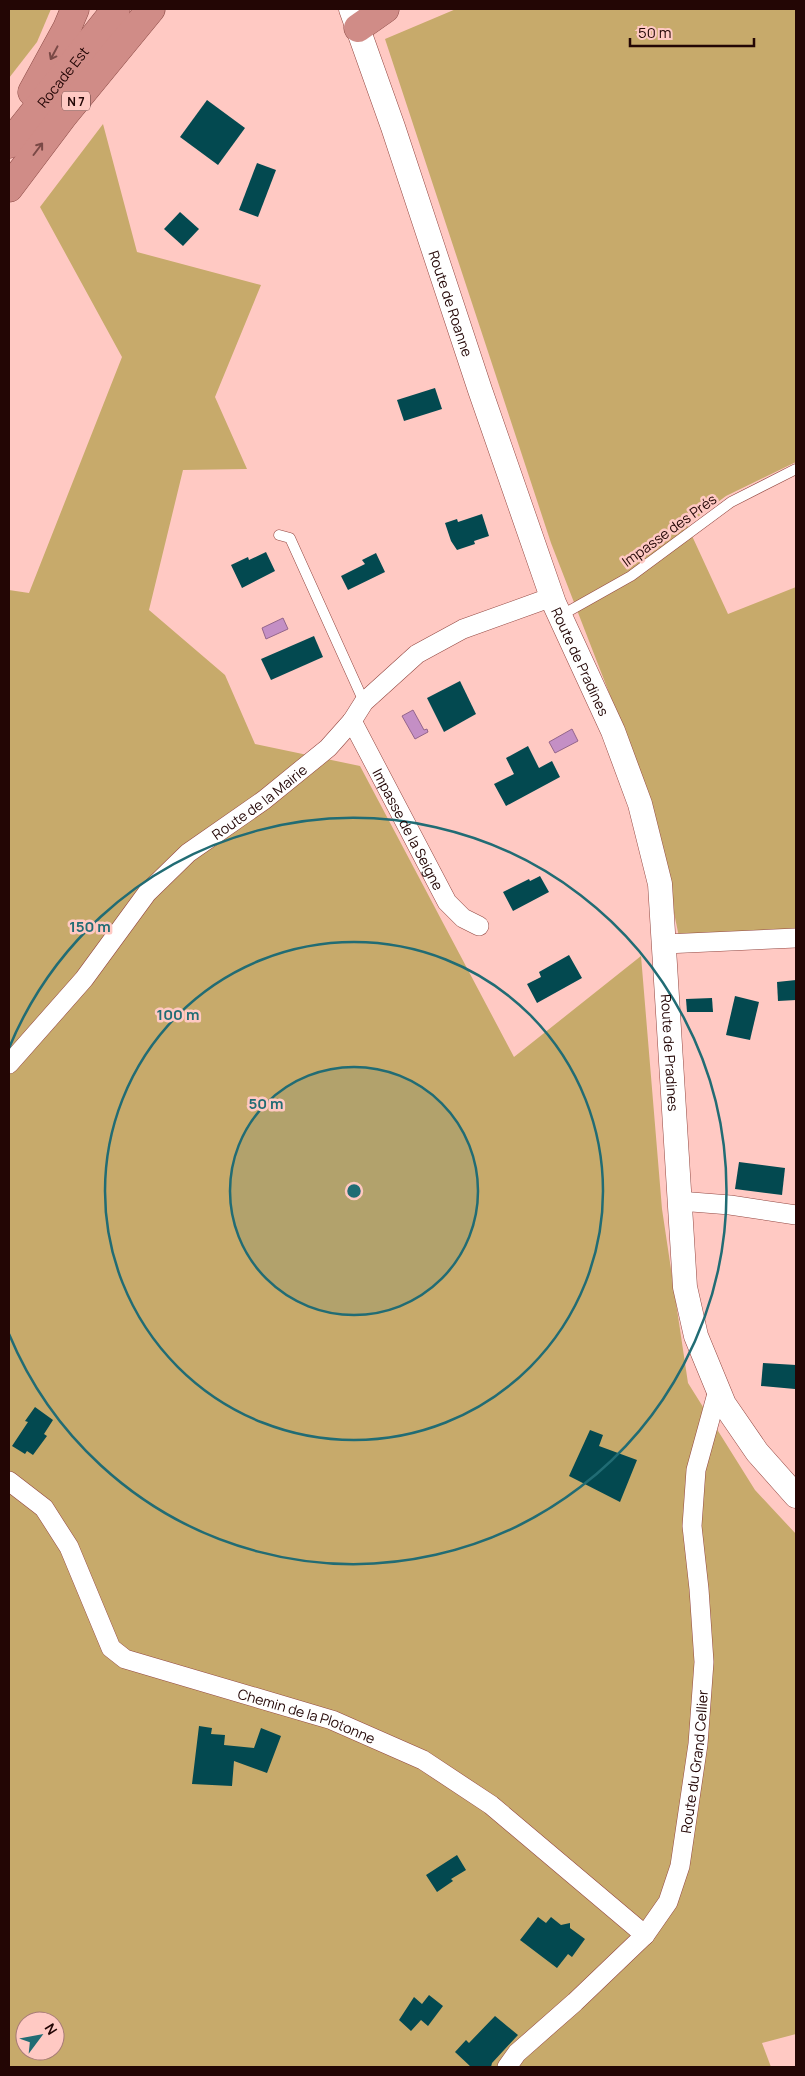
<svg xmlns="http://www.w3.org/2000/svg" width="805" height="2076" viewBox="0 0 805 2076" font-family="Manrope,sans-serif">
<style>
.green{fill:#c7aa6b;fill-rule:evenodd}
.water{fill:#c48fc5;stroke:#94668b}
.building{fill:#034950}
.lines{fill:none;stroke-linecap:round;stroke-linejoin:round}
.service-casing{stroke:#934741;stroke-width:11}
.minor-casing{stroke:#934741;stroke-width:20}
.tertiary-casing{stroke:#934741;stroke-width:25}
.trunk-casing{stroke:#8c4b46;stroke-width:29}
.service{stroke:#fff;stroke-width:10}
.minor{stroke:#fff;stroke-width:19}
.tertiary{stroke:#fff;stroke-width:24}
.trunk{stroke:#d08c87;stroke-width:28}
.oneway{stroke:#7a4946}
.ring{fill:none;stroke:#216c74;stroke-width:2.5}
.labels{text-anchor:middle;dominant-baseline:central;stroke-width:5;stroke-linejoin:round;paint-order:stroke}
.shield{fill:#ffc9c3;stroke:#65403e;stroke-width:1}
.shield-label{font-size:12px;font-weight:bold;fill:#230605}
.street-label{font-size:14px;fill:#230605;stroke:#ffc9c3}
.centre{fill:#216c74;stroke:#ffc9c3;stroke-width:2.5}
.ring-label{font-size:15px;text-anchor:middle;font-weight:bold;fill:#216c74;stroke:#ffc9c3;stroke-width:5;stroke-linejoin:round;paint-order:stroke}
</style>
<rect width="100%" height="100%" fill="#ffc9c3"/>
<g class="green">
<polygon points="9,9 51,9 37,42 9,78"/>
<polygon points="456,9 796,9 796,462 726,496 687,525 728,614 796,587 796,930 679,937 651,801 551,543 385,39"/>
<path d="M 103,124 L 137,252 L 261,285 L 215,397 L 247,469 L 183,470 L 149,610 L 225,675 L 255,744 L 360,766 L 514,1057 L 641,956 L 662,1209 L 688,1383 L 755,1490 L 796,1534 L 796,2034 L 762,2043 L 771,2067 L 9,2067 L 9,590 L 29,593 L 122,357 L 40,207 ZM 25,2021 L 55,2021 L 55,2051 L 25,2051 Z"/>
</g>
<g class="water">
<polygon points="283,618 288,629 266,639 262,628"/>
<polygon points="413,710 424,730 427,729 428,732 415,739 402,716"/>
<polygon points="572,729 578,741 555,753 549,742"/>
</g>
<g class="building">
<polygon points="207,100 245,128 218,165 180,137"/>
<polygon points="257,163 276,170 258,217 239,210"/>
<polygon points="180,212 199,229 183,246 164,229"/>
<polygon points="435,388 442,409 404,421 397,400"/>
<polygon points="482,514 489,536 474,541 475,544 457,550 451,541 445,523 457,519 458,522"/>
<polygon points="266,552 275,571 242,588 231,565 248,557 249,560"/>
<polygon points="376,553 385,572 348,590 341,576 365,564 362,560"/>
<polygon points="314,636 323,657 271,680 261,659"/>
<polygon points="460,681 476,714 444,732 427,698"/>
<polygon points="528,746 539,768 552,761 560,777 506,806 494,784 514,774 506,758"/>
<polygon points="540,876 549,892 513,911 503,892 529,879 530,881"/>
<polygon points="569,955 582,978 537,1003 527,984 541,977 539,972"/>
<polygon points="796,980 796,1000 778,1001 777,982"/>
<polygon points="735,996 759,1002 750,1040 726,1035"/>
<polygon points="712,998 713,1012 687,1012 686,999"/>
<polygon points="739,1162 785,1168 782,1195 735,1189"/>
<polygon points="763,1363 796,1365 795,1389 761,1386"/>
<polygon points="35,1407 53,1420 44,1434 47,1436 33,1455 27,1451 25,1454 12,1446 28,1422 25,1421"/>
<polygon points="590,1430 603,1435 599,1446 637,1460 620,1502 569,1476"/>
<polygon points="199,1726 212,1728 211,1734 225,1735 224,1745 254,1748 261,1728 281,1736 267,1773 234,1761 232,1786 192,1784"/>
<polygon points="457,1855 466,1870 451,1879 453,1881 437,1892 426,1875"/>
<polygon points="538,1917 546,1923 551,1917 561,1925 570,1923 570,1928 585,1939 572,1957 568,1954 557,1968 520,1940"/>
<polygon points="429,1995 443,2006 428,2026 421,2020 411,2031 399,2020 414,1997 422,2004"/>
<polygon points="495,2016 518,2035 492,2063 491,2067 471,2067 455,2052 466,2040 469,2043"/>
</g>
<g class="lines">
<defs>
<g id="service">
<polyline points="279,535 290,538 364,702"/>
<polyline points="560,616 631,576 731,502 796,469"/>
</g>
<g id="minor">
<path id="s1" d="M 352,721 L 447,902 L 463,918 L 479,926"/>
<polyline points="665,944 796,938"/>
<path id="s2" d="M 9,1064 L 84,979 L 147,893 L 188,853 L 264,800 L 328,748 L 352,721 L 364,702 L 417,654 L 463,629 L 552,597"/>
<polyline points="679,1201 730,1205 796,1215"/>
<path id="s3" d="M 9,1481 L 44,1508 L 69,1547 L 111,1648 L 125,1659 L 332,1720 L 423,1760 L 491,1805 L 645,1935"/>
<path id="s4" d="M 507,2067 L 517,2053 L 575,2002 L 645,1935 L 668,1902 L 680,1866 L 698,1744 L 704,1662 L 699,1589 L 692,1526 L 696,1470 L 718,1390"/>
</g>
<g id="tertiary">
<path id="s5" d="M 351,9 L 393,127 L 480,390 L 554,603 L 613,731 L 640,804 L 660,884 L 685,1287 L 696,1336 L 724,1404 L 757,1452 L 796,1496"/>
</g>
<g id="trunk">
<polyline points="358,28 385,9"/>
<polyline points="32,92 67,28 75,9"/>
<path id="s6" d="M 9,144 L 116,9"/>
<polyline points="9,188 64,115 151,9"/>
</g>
</defs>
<use href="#service" class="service-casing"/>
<use href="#minor" class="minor-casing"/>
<use href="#tertiary" class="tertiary-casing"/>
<use href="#trunk" class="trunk-casing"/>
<use href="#service" class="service"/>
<use href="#minor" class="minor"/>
<use href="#tertiary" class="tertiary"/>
<use href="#trunk" class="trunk"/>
</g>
<defs><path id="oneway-shaft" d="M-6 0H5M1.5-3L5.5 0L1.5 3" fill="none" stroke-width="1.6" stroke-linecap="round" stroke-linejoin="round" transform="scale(1.25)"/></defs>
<g class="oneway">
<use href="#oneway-shaft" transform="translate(54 53) rotate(118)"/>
<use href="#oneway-shaft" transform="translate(38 149) rotate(-53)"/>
</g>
<circle cx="354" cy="1191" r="124" fill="#216c74" fill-opacity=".12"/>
<g class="ring">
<circle cx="354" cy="1191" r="124"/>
<circle cx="354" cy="1191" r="249"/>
<path d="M9 1048A373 373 0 1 1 9 1334"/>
</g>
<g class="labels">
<rect class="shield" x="62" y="91.5" width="28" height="19" rx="4"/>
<g class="shield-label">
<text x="76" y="101">N 7</text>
</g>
<g class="street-label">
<text stroke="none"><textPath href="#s6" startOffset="86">Rocade Est</textPath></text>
<text stroke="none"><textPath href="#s5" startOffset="311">Route de Roanne</textPath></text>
<text transform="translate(669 530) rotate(-36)">Impasse des Prés</text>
<text stroke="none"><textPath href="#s5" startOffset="692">Route de Pradines</textPath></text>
<text stroke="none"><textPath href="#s2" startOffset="365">Route de la Mairie</textPath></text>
<text stroke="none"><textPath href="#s1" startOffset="122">Impasse de la Seigne</textPath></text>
<text stroke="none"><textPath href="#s5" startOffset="1098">Route de Pradines</textPath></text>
<text stroke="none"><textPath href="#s3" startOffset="408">Chemin de la Plotonne</textPath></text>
<text stroke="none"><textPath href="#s4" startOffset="375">Route du Grand Cellier</textPath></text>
</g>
</g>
<circle cx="354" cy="1191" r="8" class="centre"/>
<g class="ring-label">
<text x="90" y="932">150 m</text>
<text x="178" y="1020">100 m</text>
<text x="266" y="1109">50 m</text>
</g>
<rect width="805" height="2076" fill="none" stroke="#230605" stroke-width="20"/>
<g transform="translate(40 2036) rotate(58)"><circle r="24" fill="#ffc9c3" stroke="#a77b77"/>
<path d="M0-4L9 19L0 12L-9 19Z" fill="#216c74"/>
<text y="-8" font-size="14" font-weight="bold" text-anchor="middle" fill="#230605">N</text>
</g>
<path d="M630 38v8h124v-8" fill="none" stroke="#230605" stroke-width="2.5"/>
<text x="638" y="38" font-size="15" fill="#230605" stroke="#ffc9c3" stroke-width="4" paint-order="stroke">50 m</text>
</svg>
